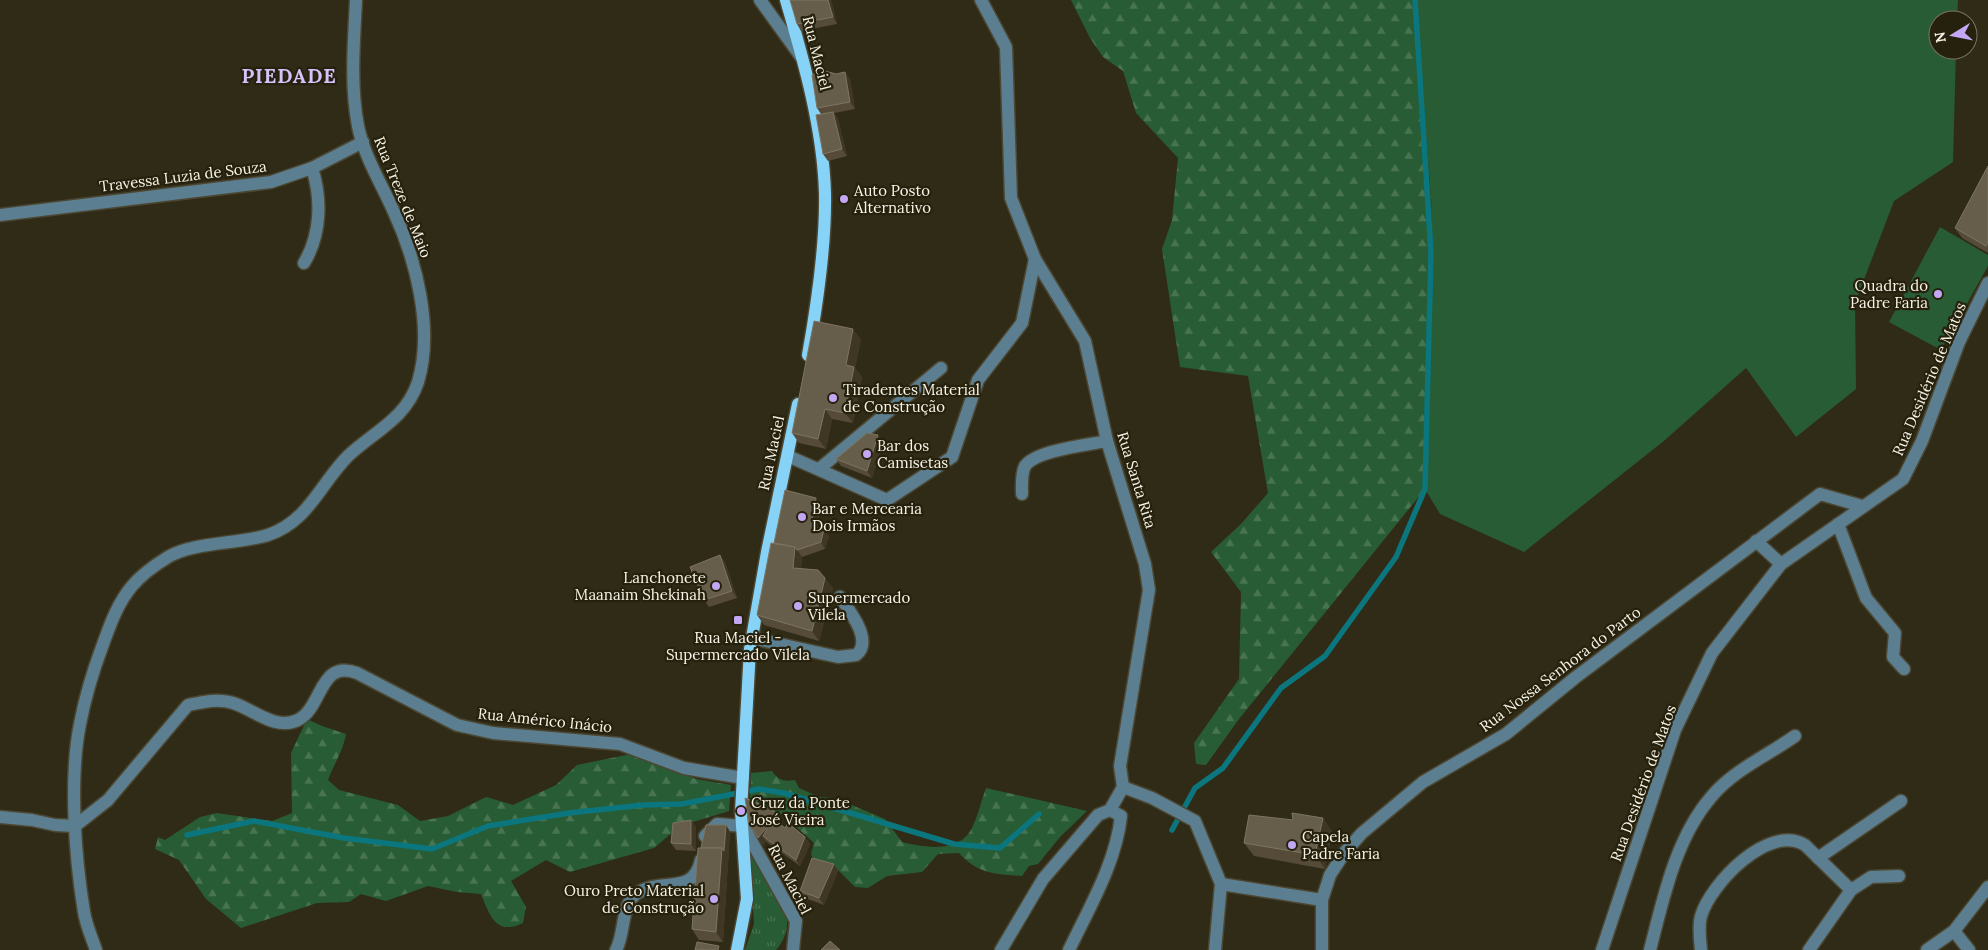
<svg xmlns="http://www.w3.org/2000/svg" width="1988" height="950" viewBox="0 0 1988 950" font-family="Lora,serif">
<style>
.grass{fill:#285c35}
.forest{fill:url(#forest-firs)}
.park{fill:url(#park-tufts)}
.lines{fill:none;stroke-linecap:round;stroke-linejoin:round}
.stream{stroke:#0b767e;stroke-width:5.5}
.minor-casing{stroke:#4c4733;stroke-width:15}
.major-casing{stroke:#4c4733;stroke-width:15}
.minor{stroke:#5b7f90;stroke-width:12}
.major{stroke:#86d3f7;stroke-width:12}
.wall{fill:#554b38}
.shaded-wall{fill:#3f3623}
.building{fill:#675d4b;stroke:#7d7563}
.poi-dot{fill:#c3a7f2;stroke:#26210d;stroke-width:2}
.labels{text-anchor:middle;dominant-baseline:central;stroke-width:4.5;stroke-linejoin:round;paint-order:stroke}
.street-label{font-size:15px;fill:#f7f4e7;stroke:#26210d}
.poi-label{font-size:15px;fill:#f7f4e7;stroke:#26210d;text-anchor:start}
.district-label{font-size:20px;font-weight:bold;letter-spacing:1px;fill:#d4c1f9;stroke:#26210d}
</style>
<defs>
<pattern id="forest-firs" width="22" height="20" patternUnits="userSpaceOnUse" patternTransform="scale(1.25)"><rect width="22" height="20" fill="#285c35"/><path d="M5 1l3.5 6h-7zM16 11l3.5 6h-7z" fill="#487452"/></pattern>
<pattern id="park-tufts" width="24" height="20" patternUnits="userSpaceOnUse" patternTransform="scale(1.25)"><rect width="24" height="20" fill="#285c35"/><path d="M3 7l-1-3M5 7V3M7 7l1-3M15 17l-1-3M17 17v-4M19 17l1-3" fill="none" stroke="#487452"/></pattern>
</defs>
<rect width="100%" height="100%" fill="#302b16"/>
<g class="grass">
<polygon points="1415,0 1958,0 1957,20 1938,20 1938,50 1956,50 1953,162 1894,201 1855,303 1856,389 1796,437 1746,368 1665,440 1524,552 1440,514 1425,489 1432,210"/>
<polygon points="1940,227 1988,255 1988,266 1941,350 1889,322"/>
</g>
<g class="forest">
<polygon points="1071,0 1415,0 1432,210 1425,489 1239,719 1206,765 1196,764 1194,743 1239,679 1241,592 1211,552 1241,524 1268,493 1248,376 1180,367 1162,249 1172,220 1178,158 1136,113 1123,71 1103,57 1090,38"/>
<path d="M 307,719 L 322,726 L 346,734 C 343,751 334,764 328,780 L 339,790 L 398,805 L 420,821 L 448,816 L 486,797 L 513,805 L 556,785 L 577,765 L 631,754 L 696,779 L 731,785 L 729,811 L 680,826 L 654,848 L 570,872 L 546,860 L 511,881 L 526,907 L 523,923 C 496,936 490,916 481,894 L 457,892 L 428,886 L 386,901 L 361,894 L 349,902 L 317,903 L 241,928 L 206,899 L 179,860 L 155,849 L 158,837 L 165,840 L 200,817 L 217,813 L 272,821 L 292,813 L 291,753 Z"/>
<path d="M 772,771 C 778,780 784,782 795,780 L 799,788 L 819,797 L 835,798 L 885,819 L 902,842 C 922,847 954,853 969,833 C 977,821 981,801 986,788 L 1087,811 L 1060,837 L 1038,864 L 1029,866 L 1022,876 C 995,874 978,874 959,853 L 938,854 L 922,872 L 887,876 L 868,888 L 855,887 L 830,862 L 816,865 L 811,854 L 814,843 L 782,814 L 750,805 L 751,773 Z"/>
</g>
<path class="park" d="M 749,836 C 766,868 807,916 776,950 L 745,950 L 754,924 Z"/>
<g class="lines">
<g class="stream">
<polyline points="1172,830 1195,788 1223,768 1281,688 1325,656 1396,557 1425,489 1431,253 1415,0"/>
<polyline points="187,835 254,821 344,838 432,849 488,826 569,813 643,805 682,804 759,789 784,793 954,844 1000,848 1039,814"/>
</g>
<defs>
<g id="minor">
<polyline points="760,0 802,58"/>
<polyline points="981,0 1006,47 1011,198 1035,259 1085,341 1107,441 1145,564 1149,590 1120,766 1123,787 1110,810 1098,815 1043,879 1001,950"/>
<polyline points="0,215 271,182 312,168 363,142"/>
<path d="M 304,263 C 321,235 322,199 312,168"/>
<polyline points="788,456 887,500 952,457 978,380 1022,323 1035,259"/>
<polyline points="819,469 941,368"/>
<path d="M 1022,494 C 1022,485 1021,474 1025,466 C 1036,450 1088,445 1107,441"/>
<polyline points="1838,524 1866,598 1895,633 1893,657 1904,669"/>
<polyline points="1756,541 1781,564"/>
<path d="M 752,638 L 838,657 L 856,655 C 874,641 849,610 840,597"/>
<polyline points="1123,787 1152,798 1195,821 1221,884 1215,950"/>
<path d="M 0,817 L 32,820 L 55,825 L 75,826 L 108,800 L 188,705 C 202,702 219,698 233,703 C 253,709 275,731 298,720 C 323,707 319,659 357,673 L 457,725 L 493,733 L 620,744 L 684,768 L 743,778"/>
<polyline points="705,836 717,824 743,826 796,921 793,950"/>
<polyline points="1818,858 1901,801"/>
<polyline points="1221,884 1322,900"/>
<polyline points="1954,931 1969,950"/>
<path d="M 96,950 C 92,938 86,925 84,912 C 75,857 69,778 80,724 C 85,698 93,671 102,647 C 110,625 117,604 132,586 C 142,574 155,565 168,557 C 193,542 239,544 268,535 C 309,521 320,484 348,456 C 373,432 406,419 418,382 C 434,329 416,259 393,210 C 381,183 364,156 358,126 C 350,85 354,41 356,0"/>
<path d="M 616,950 C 625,934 621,905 636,894 C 661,876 693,897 701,860"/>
<path d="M 1069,950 C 1089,908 1116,863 1121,816 L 1110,810"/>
<polyline points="1322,950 1322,900 1330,875 1345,852 1362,833 1423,782 1506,734 1576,677 1820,494 1862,506"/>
<polyline points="1602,950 1675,730 1712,653 1781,564 1903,479 1922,441 1959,342 1988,283"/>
<path d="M 1650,950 C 1663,899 1676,837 1712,796 C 1734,770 1768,755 1795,736"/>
<path d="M 1701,950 C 1700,939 1698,927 1701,916 C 1711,883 1769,823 1805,845 L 1851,890"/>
<polyline points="1809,950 1851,890 1871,877 1899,876"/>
<polyline points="1927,950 1954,931 1988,887"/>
</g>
<g id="major">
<path d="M 786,0 C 804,62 823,128 825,193 C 826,244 817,305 808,355"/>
<polyline points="737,950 747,899 741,811 750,649 767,552 798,404"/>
</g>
</defs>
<use href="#minor" class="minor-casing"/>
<use href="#major" class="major-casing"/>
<use href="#minor" class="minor"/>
<use href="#major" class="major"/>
</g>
<g class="wall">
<polygon points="831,0 837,24 801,31 797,24"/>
<polygon points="845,72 850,79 855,109 834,113 838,119 847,156 828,161 823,154 821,114 817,108 836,74"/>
<polygon points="1988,166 1988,253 1962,238 1955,228"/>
<polygon points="861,339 855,368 862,377 853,423 832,419 826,449 799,443 792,433"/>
<polygon points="883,442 872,478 841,466 836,459"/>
<polygon points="821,505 817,528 824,529 829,536 825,549 802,557 801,568 833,588 819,641 764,625 757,615 774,543"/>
<polygon points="725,562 737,598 709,607 704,600"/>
<polygon points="775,812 780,819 779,823 785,828 805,837 810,844 800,866 768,843 766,841 763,845 758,838"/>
<polygon points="1323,818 1332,832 1325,869 1254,856 1244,843"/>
<polygon points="691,820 696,827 696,851 676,850 671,843"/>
<polygon points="726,825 730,832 723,942 699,940 692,929 701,848"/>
<polygon points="834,864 838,871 824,905 805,898 800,891"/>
</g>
<g class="shaded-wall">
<polygon points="828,0 831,0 837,24 833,17"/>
<polygon points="845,72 850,79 855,109 850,102"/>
<polygon points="833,112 838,119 847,156 842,149"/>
<polygon points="853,329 861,339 855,368 862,377 853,423 845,413 846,365"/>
<polygon points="825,409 832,419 826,449 818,439"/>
<polygon points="878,435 883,442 872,478 867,471"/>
<polygon points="816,498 821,505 815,534 811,527"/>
<polygon points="824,529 829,536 825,549 821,542"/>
<polygon points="795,547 802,557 800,578 793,568"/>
<polygon points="720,555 725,562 737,598 732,591"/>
<polygon points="825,578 833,588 819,641 812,631"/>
<polygon points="775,812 780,819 778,826 773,819"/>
<polygon points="1323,818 1332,832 1325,869 1315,855"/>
<polygon points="691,820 696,827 696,851 691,844"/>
<polygon points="771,822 763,836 766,841 763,845 758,838"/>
<polygon points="726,825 730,832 723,942 716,932 722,848"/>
<polygon points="805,837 810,844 800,866 796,860"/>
<polygon points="834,864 838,871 824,905 819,898"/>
</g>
<g class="building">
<polygon points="790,0 828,0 833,17 797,24"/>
<polygon points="825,71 836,74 845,72 850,102 817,108 812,75"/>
<polygon points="833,112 842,149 823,154 816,115"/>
<polygon points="1988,166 1988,242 1986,246 1955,228"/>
<polygon points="814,321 853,329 846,365 854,367 845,413 825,409 818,439 792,433"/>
<polygon points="867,433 878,435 867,471 836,459"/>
<polygon points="785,490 816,498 811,527 824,529 821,542 797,550 795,547 774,543"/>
<polygon points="771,543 795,547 793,568 818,570 825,578 812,631 757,615"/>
<polygon points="720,555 732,591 704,600 690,567"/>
<polygon points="745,798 767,807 775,812 773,819 785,828 788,823 805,837 796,860 763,836 771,822 758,838 749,824"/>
<polygon points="1292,813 1323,818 1315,855 1244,843 1249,815 1293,820"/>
<polygon points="691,820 691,844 671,843 673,823"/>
<polygon points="706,825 726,825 724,851 722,848 701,848"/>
<polygon points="698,848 722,848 716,932 692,929"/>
<polygon points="812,858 834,864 819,898 800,891"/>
<polygon points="830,941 840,950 821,950"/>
<polygon points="697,942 719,946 718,950 695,950"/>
</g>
<g class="poi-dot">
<circle cx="844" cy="199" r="5"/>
<circle cx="1938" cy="294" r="5"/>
<circle cx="833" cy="398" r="5"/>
<circle cx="867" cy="454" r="5"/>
<circle cx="802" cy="517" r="5"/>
<circle cx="716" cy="586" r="5"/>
<circle cx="798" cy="606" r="5"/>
<rect x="733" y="615" width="10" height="10" rx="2.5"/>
<circle cx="741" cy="811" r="5"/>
<circle cx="1292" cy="845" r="5"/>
<circle cx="714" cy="899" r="5"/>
</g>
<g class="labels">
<g class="street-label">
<text transform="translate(817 53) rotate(76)">Rua Maciel</text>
<text transform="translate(183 176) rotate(-7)">Travessa Luzia de Souza</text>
<text transform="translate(403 197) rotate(68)">Rua Treze de Maio</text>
<text transform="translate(1929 379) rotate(-67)">Rua Desidério de Matos</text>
<text transform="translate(771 453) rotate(-78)">Rua Maciel</text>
<text transform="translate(1137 480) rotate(73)">Rua Santa Rita</text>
<text transform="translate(1560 669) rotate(-37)">Rua Nossa Senhora do Parto</text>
<text transform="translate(545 720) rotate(6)">Rua Américo Inácio</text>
<text transform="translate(1643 783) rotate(-70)">Rua Desidério de Matos</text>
<text transform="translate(790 879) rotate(63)">Rua Maciel</text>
</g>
<g class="poi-label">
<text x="854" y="190">Auto Posto<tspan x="854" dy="17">Alternativo</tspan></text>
<text x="1928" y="285" text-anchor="end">Quadra do<tspan x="1928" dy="17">Padre Faria</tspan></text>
<text x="843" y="389">Tiradentes Material<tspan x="843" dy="17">de Construção</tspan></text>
<text x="877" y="445">Bar dos<tspan x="877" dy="17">Camisetas</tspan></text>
<text x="812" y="508">Bar e Mercearia<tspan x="812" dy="17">Dois Irmãos</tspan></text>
<text x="706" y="577" text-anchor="end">Lanchonete<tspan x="706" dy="17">Maanaim Shekinah</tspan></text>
<text x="808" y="597">Supermercado<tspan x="808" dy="17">Vilela</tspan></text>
<text x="738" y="637" text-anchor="middle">Rua Maciel -<tspan x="738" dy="17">Supermercado Vilela</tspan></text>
<text x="751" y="802">Cruz da Ponte<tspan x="751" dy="17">José Vieira</tspan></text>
<text x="1302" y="836">Capela<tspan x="1302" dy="17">Padre Faria</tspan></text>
<text x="704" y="890" text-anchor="end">Ouro Preto Material<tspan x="704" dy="17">de Construção</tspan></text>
</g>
<g class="district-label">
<text x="289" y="75">PIEDADE</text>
</g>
</g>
<g transform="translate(1953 35) rotate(260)"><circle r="24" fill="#26210d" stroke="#7a7564"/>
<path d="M0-4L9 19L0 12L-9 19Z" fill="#c3a7f2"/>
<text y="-8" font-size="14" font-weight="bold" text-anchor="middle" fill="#f7f4e7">N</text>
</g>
</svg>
